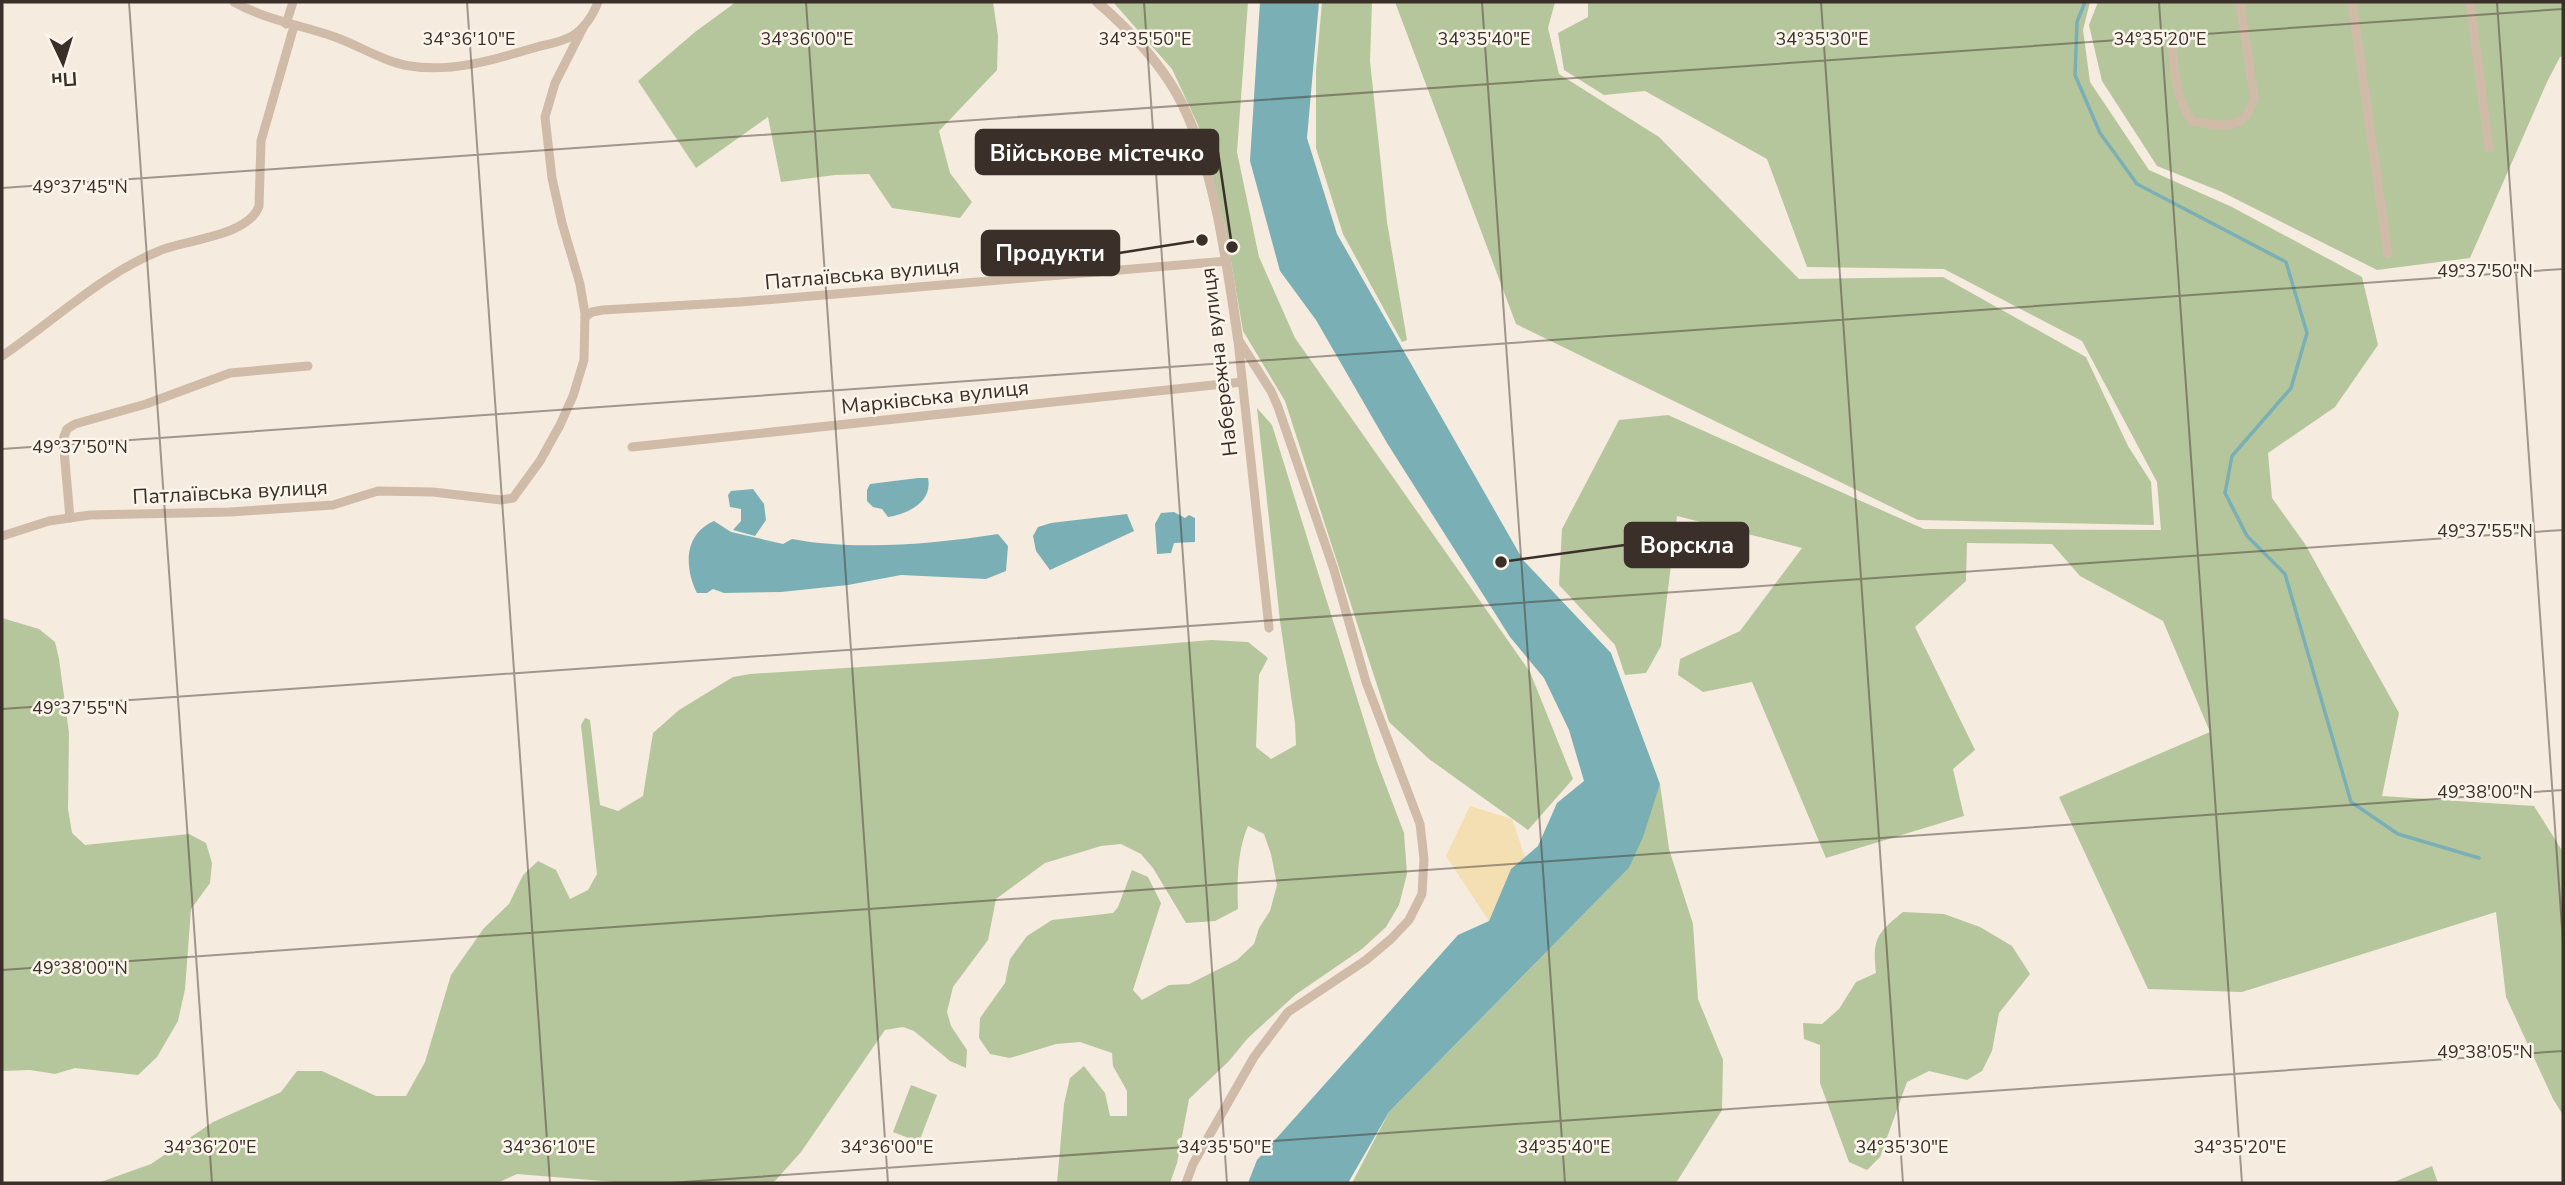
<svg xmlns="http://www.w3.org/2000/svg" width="2565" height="1185" viewBox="0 0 2565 1185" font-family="'Nunito Sans',sans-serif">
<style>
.green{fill:#b6c69c}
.sand{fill:#f3dfb2}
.water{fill:#7ab0b5}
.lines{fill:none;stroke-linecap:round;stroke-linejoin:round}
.stream{stroke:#7ab0b5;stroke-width:3.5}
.minor{stroke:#cfbba8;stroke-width:9}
.tertiary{stroke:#cfbba8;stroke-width:10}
.ticks{fill:none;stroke:#3b2f29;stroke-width:2;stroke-opacity:0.45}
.labels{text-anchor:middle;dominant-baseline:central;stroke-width:5;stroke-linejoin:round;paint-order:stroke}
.street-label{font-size:21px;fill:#3b2f29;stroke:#fcf5eb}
.ticks-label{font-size:18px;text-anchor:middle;fill:#3b2f29;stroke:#fcf5eb;stroke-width:5;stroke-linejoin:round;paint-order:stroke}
.leader{fill:none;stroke:#3b2f29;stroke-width:2.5}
.callout-dot{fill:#3b2f29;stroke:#fcf5eb;stroke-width:2.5}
.callout{fill:#3b2f29;stroke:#3b2f29;stroke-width:2.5}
.callout-label{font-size:23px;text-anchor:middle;font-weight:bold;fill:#fff}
</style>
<rect width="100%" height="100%" fill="#f5ebde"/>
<g class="green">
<polygon points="736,2 993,2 998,36 997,70 939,131 950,173 972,202 960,218 892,208 869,174 835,175 781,182 768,117 696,168 638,81 695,32"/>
<polygon points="1113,2 1248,2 1237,152 1259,257 1295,338 1530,672 1573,779 1528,830 1429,759 1389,722 1285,401 1243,331 1225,226 1198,125 1172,69"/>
<polygon points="1322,2 1372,2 1370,61 1387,222 1407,340 1402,342 1343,234 1316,148 1316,70"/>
<polygon points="1395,2 1555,2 1548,28 1559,74 1659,137 1799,279 1943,277 2086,357 2128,446 2151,482 2154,525 1918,520 1516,324"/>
<polygon points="1588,2 2090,2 2083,30 2090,82 2149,170 2232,207 2362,277 2378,345 2335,407 2268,453 2272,498 2305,544 2399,713 2382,796 2534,806 2563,852 2563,1115 2553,1099 2506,997 2496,912 2242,992 2148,989 2059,797 2210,732 2163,621 2080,576 2052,544 1967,543 1966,581 1915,627 1975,750 1953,769 1964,816 1826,858 1752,682 1703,692 1678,675 1680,659 1740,631 1802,548 1677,516 1661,646 1646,673 1625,675 1615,645 1559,585 1562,529 1619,420 1668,415 1924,529 2161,530 2157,482 2082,341 1944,269 1807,267 1767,159 1645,91 1604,95 1564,70 1558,33 1588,17"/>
<polygon points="2098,2 2563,2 2563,56 2560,57 2547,82 2470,258 2377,270 2222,192 2157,166 2102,81 2089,25"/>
<path d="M 1257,408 L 1272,425 L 1377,762 L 1404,833 L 1407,874 L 1399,905 L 1386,927 L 1362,949 L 1295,995 L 1247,1039 L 1229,1061 L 1189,1099 L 1177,1163 L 1170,1183 L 1057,1183 L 1064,1104 L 1070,1078 L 1084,1066 L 1105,1093 L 1110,1116 L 1127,1116 L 1127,1091 L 1113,1066 L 1112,1053 L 1080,1042 L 1056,1044 L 1010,1058 L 990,1054 L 979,1038 L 980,1018 L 1005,983 L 1010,959 L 1027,936 L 1052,920 L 1113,913 L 1118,907 L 1132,870 L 1148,877 L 1161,903 L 1133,990 L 1142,1000 L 1169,985 L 1189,984 L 1237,960 L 1254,944 L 1259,928 L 1270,911 L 1277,885 L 1271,854 L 1264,834 L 1248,826 C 1237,851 1237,882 1238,909 L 1215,921 L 1186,923 L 1153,868 L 1141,854 L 1121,844 L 1101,846 L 1045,863 L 996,899 L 988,940 L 953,987 L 947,1012 L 951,1026 L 967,1050 L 966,1068 L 950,1061 L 914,1031 L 903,1027 L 885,1030 L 801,1152 L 775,1181 L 770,1183 L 627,1183 L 517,1174 L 497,1183 L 98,1183 L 151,1164 L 213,1122 L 281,1092 L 297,1071 L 322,1071 L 376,1096 L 406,1096 L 425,1062 L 451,975 L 484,928 L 509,904 L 523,875 L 538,861 L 556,870 L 570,899 L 588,890 L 597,874 L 581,725 L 585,718 L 590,720 L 600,805 L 618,811 L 643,796 L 653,733 L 679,710 L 733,677 L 750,674 L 987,659 L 1211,640 L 1248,642 L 1268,658 L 1259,675 L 1256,747 L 1271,759 L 1296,745 L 1295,723 L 1280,621 Z"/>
<polygon points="2,618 39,629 55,642 59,659 69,733 68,809 72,833 85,845 189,834 206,843 212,863 210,883 191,909 185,989 178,1021 157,1057 138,1075 75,1068 55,1074 30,1070 2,1071"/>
<polygon points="1660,784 1669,849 1693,924 1698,999 1723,1060 1722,1110 1676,1183 1352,1183 1389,1112 1629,868"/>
<path d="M 1903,912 L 1944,914 L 1980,927 L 2012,946 L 2030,974 L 1999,1013 L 1992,1051 L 1982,1071 L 1967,1080 L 1929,1071 L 1907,1082 L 1880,1157 L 1867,1170 L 1849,1162 L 1820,1083 L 1820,1045 L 1804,1039 L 1803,1023 L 1822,1024 L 1839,1009 L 1856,982 L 1876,973 C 1872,939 1877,933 1903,912 Z"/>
<polygon points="911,1085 937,1095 919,1142 893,1132"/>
<polygon points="2432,1166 2438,1183 2392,1183"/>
</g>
<polygon class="sand" points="1470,806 1512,819 1525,857 1511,869 1489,921 1446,856"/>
<g class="water">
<polygon points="1260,2 1319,2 1307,138 1337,234 1523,560 1611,653 1660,784 1643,837 1629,868 1389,1112 1348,1183 1248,1183 1257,1160 1458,935 1489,921 1511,869 1538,846 1557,803 1584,781 1569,730 1544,678 1510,637 1387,443 1316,320 1280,271 1250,161"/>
<path d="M 918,478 L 928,478 C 933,502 908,514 888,517 L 882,509 L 873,507 L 867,501 L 867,490 L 870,484 Z"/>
<polygon points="753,489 764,504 766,520 755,536 733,530 741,521 741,509 730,507 728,495 731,491"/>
<polygon points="1174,512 1185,518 1189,515 1195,518 1195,542 1174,543 1171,553 1157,554 1155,524 1161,513"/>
<polygon points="1127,514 1134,531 1050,570 1036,551 1033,536 1038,527 1051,523"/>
<path d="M 714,521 L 731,532 L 783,544 L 792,539 C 856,551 934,544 998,534 L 1008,546 L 1006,571 L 986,579 L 901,575 L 848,585 L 781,592 L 724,593 L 713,589 L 707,593 L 697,593 C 684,567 684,534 714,521 Z"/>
</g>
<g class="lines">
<polyline class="stream" points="2085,2 2077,22 2075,75 2100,133 2137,184 2286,262 2307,333 2291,388 2232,456 2225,493 2247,536 2285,574 2351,802 2398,834 2479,858"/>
<g class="minor">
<path d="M 234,2 C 266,20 301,25 335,37 C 360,46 384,62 410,66 C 453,73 496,59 537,47 C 549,44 562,42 572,36 C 585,28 593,15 598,2"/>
<polyline points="2352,2 2388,254"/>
<polyline points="2470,2 2489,148"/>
<polyline points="286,24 293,2"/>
<path d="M 2172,48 C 2175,74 2176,99 2192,121 C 2221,126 2246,133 2254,97 L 2240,2"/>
<polyline points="585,317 592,312 603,310 740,302 1227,261"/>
<polyline points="1238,341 1269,628"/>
<path d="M 2,356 C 55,320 104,272 164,249 C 192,239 249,235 259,206 L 261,141 L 294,26"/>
<polyline points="632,447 1242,382"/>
<polyline points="70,518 63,439 67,429 75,424 146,404 230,373 308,366"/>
<polyline points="2,536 49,521 90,515 230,512 333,505 378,491 433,492 501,500 513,498 540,461 560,425 573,396 584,360 585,314 580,284 562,223 552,178 545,117 555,83 584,26"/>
<polyline points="1186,1183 1193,1164 1254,1057 1288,1012 1366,960 1391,939 1409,920 1422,894 1424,859 1420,824 1366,682 1334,570 1278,407 1271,391 1238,339"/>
</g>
<path class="tertiary" d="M 1097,2 C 1124,25 1149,51 1169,81 C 1212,145 1227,263 1238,339"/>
</g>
<path class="ticks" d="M 129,2 L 212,1183M 467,2 L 550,1183M 806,2 L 888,1183M 1144,2 L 1227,1183M 1482,2 L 1565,1183M 1821,2 L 1903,1183M 2159,2 L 2242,1183M 2497,2 L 2563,942M 2,188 L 2563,9M 2,449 L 2563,269M 2,709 L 2563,530M 2,970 L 2563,790M 670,1183 L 2563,1051"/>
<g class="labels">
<g class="street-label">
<text transform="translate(862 274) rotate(-5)">Патлаївська вулиця</text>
<text transform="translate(1219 362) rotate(-97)">Набережна вулиця</text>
<text transform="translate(935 397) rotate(-6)">Марківська вулиця</text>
<text transform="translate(230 492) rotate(-3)">Патлаївська вулиця</text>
</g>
</g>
<g class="ticks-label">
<text x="469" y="45">34°36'10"E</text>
<text x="807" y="45">34°36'00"E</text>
<text x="1145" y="45">34°35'50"E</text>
<text x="1484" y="45">34°35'40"E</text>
<text x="1822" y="45">34°35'30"E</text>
<text x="2160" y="45">34°35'20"E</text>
<text x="80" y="193">49°37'45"N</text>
<text x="2485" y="277">49°37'50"N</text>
<text x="80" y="453">49°37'50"N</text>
<text x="2485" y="537">49°37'55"N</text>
<text x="80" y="714">49°37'55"N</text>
<text x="2485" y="798">49°38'00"N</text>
<text x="80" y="974">49°38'00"N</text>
<text x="2485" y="1058">49°38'05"N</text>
<text x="210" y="1153">34°36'20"E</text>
<text x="549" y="1153">34°36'10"E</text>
<text x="887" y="1153">34°36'00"E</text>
<text x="1225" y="1153">34°35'50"E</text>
<text x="1564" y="1153">34°35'40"E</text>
<text x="1902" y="1153">34°35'30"E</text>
<text x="2240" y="1153">34°35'20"E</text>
</g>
<path class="leader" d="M1232 247L1218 152M1202 240L1119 253M1501 562L1625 545"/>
<g class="callout-dot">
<circle cx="1232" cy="247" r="7"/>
<circle cx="1202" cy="240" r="7"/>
<circle cx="1501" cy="562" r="7"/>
</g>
<g class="callout">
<rect x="976" y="130" width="242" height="44" rx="7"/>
<rect x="982" y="231" width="137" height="44" rx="7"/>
<rect x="1625" y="523" width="123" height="44" rx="7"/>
</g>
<g class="callout-label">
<text x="1097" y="161">Військове містечко</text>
<text x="1050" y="261">Продукти</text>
<text x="1687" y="553">Ворскла</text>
</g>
<rect width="2565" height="1185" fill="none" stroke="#3b2f29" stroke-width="7"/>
<g transform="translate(63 63) rotate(176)" stroke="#fcf5eb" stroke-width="5" paint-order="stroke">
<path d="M0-5L12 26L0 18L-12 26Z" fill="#3b2f29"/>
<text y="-10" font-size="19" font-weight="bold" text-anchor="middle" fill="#3b2f29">Пн</text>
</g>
</svg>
